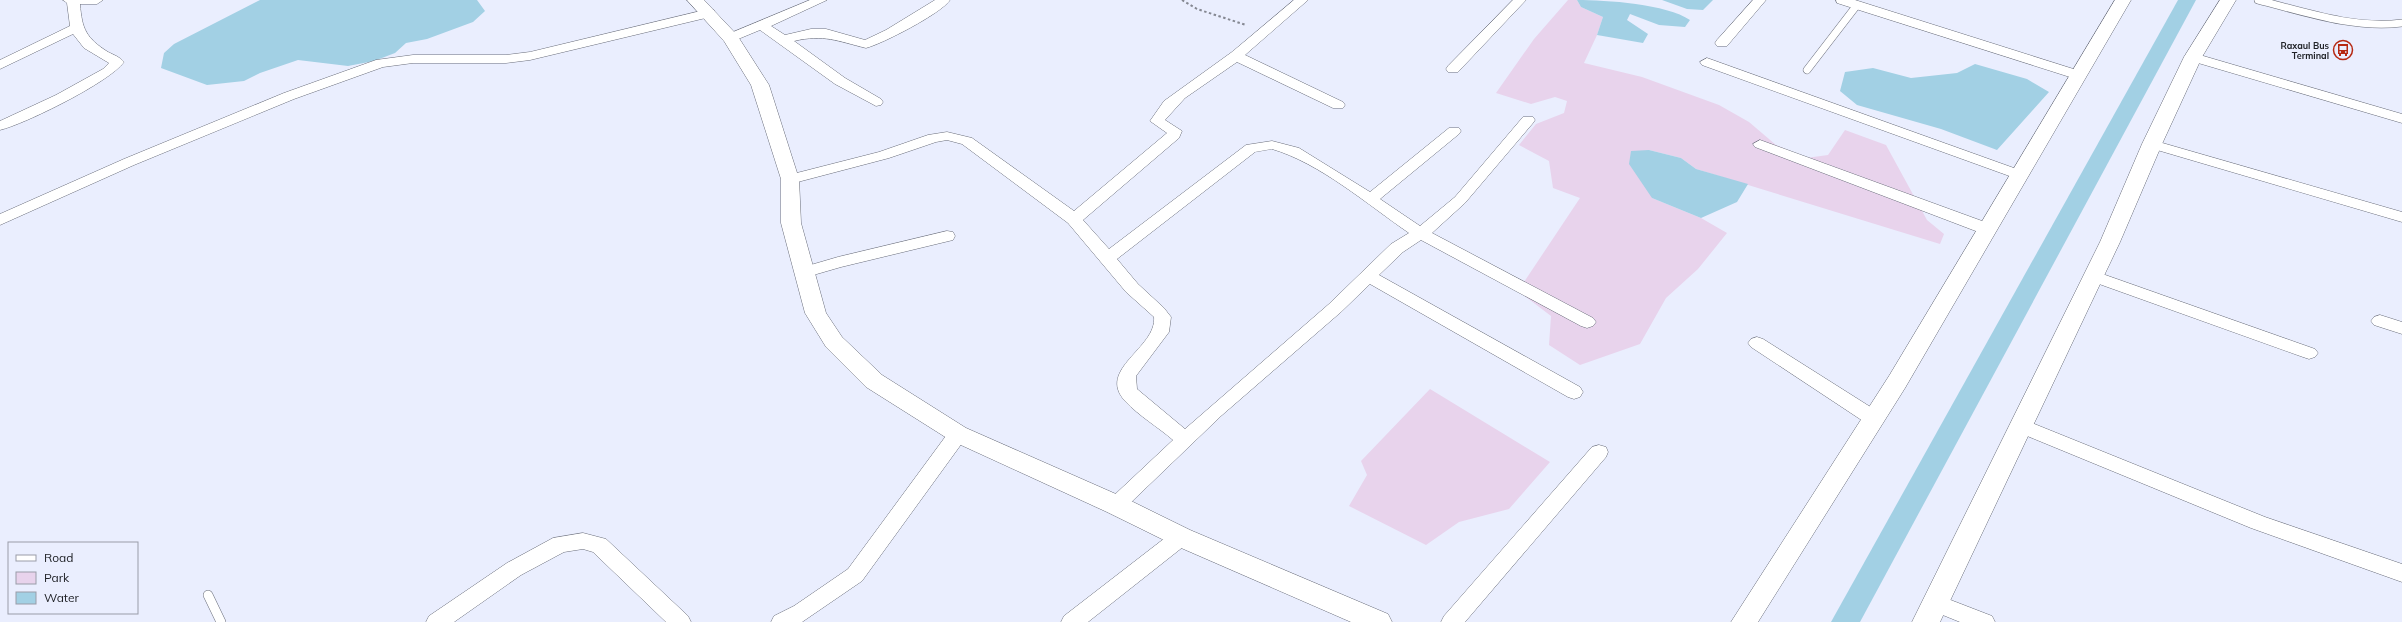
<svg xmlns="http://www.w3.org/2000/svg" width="2402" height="622" viewBox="0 0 2402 622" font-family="Mulish,sans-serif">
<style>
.green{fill:#e8d3ec}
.water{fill:#a2d0e4}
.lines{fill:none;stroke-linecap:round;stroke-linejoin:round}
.canal{fill:#a2d0e4;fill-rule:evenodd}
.service-far1-casing{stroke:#696d7a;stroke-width:8}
.service-casing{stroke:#696d7a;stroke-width:10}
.minor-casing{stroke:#696d7a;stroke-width:1}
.tertiary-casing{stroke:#696d7a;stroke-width:1}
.secondary-casing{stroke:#696d7a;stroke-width:1}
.path{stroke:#858892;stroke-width:2;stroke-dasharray:2.5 2.5;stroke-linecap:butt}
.service-far1{stroke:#fff;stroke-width:7}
.service{stroke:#fff;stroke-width:9}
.minor{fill:#fff;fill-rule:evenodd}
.tertiary{fill:#fff;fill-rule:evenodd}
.secondary{fill:#fff;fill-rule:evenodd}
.labels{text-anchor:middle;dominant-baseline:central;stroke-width:3;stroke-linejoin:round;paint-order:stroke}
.far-poi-label{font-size:9px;font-weight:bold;fill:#202227;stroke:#eaeefe;text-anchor:end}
</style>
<rect width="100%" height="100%" fill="#eaeefe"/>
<g class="green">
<polygon points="1568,0 1577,0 1581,7 1603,17 1597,35 1584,63 1642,77 1719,105 1749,122 1776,145 1806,158 1828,155 1845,130 1886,145 1927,220 1944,234 1940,244 1696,169 1681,158 1649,150 1652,198 1701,218 1727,233 1698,269 1666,298 1640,344 1580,365 1549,345 1551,316 1518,291 1580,198 1553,188 1549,161 1519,145 1536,124 1564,113 1567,101 1555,97 1531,104 1496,93 1534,39"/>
<polygon points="1430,389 1550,462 1509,509 1459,522 1426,545 1349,506 1367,475 1361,461"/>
</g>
<g class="water">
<polygon points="260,0 477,0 485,11 473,22 427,39 406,43 395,53 374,61 348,66 298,60 260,73 244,81 207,85 161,68 164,53 174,44"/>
<path d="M 1577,0 C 1606,0 1667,4 1690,20 L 1685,27 L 1659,25 L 1630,14 L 1627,20 L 1648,34 L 1643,43 L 1597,35 L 1603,17 L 1581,7 Z"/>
<polygon points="1662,0 1713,0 1703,10 1687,9"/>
<polygon points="1975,64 2027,79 2049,92 1997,150 1941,129 1857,105 1840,91 1845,72 1873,68 1911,78 1957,73"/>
<polygon points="1649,150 1681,158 1696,169 1748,184 1737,202 1701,218 1652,198 1629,164 1631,151"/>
</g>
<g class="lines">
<polygon class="canal" points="2178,0 2196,0 1860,622 1831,622"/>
<defs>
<g id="service-far1">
<path d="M 2258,0 C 2305,12 2353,29 2402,23"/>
<polyline points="1807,70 1857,5"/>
</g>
<polyline id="service" points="208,595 221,622"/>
<g id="minor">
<path d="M 63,0 L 103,0 L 97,4 L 80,4 C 82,29 86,38 108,52 C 114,55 120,57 124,62 C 110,82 25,124 0,130 L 0,121 L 56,95 L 103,69 L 109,63 L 84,48 L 73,34 L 0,69 L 0,60 L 70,26 L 67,3 Z"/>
<path d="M 810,0 L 827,0 L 771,26 L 785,35 L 811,29 L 826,29 L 865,40 L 886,30 L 935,0 L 950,0 C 942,13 882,44 866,48 C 837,41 824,34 794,41 L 845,78 L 881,99 L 883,102 L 881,105 L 876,106 L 835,84 L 760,30 L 731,42 L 724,38 L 726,35 Z"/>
<path d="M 1294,0 L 1308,0 L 1245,55 L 1343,102 L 1345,105 L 1343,108 L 1333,108 L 1237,62 L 1185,98 L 1165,120 L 1182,131 L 1179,138 L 1083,220 L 1109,249 L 1246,145 L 1272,141 L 1299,148 L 1370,192 L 1449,128 L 1459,128 L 1461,131 L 1459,134 L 1380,199 L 1420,226 L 1455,197 L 1523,117 L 1533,117 L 1535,120 L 1533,123 L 1465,203 L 1432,233 L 1593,318 L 1596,322 L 1593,326 L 1587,328 L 1581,326 L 1421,240 L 1403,252 L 1379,275 L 1580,387 L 1583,392 L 1580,397 L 1574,399 L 1568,397 L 1370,284 L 1341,312 L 1221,416 L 1123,510 L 1116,513 L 1109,510 L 1106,505 L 1109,500 L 1173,440 C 1158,427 1139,416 1125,401 C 1096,369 1157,348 1154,317 L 1126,292 L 1068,223 L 962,144 L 947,140 L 936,142 L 889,158 L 790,184 L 782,179 L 785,176 L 879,152 L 928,135 L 947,132 L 972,138 L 1074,211 L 1167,133 L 1150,121 L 1164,101 L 1232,52 ZM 1272,149 C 1320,163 1368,205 1409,233 L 1391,244 L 1329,304 L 1185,429 L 1137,389 L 1136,376 L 1169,332 L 1171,317 L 1164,308 L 1138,284 L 1117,259 L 1255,152 Z"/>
<polygon points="1513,0 1526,0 1458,72 1448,72 1446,69 1448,66"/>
<polygon points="1753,0 1766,0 1727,46 1717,46 1715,43 1717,40"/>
<polygon points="1836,0 1855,0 2083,72 2085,75 2078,79 2073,78 1837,3"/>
<polygon points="709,9 714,10 715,13 714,16 530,60 506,63 413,63 383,67 294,99 134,165 0,225 0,214 124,159 284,93 376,60 413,55 506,55 530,52"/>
<polygon points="2193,53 2402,114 2402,123 2188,60 2186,57"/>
<polygon points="1707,58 2025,172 2028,175 2025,178 2015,178 1702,65 1700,62"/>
<polygon points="1760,140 1993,225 1995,229 1993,233 1981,233 1755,147 1753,144"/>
<polygon points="2152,140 2402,212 2402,222 2147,147 2145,144"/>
<polygon points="947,231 953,232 955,236 953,240 841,267 803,278 797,277 795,273 797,269 838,257"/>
<polygon points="2094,271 2315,349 2318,353 2315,357 2309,359 2303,357 2088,280 2086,276 2088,272"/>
<polygon points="2380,315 2402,322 2402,334 2374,325 2371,321 2374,317"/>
<polygon points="1757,337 1763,339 1880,413 1882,418 1880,423 1873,425 1866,423 1751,347 1748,343 1751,339"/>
<polygon points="2022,419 2265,517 2402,564 2402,582 2251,528 2015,431 2013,426 2015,421"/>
<polygon points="958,427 965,429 967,434 965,439 862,581 802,622 771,622 774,616 794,606 848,569 951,429"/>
<polygon points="1599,445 1606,447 1608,452 1606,457 1465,622 1441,622 1444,616 1592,447"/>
<polygon points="1181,529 1188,531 1191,537 1188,543 1088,622 1061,622 1064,616 1174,531"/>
<polygon points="583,533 606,539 688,616 691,622 666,622 593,552 583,549 564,552 521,575 454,622 426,622 429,616 507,563 553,538"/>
<polygon points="1935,594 1992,616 1995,622 1960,622 1928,609 1924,603 1928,597"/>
</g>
<g id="tertiary">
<polygon points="687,0 704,0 737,35 769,85 799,179 801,223 826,313 842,337 882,375 966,428 1125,498 1190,530 1388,614 1392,622 1351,622 1172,544 1107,512 950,440 866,387 826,347 805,313 781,223 781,179 751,85 724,41"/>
<polygon points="2115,0 2131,0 1905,388 1758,622 1731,622 1889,376"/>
</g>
<polygon id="secondary" points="2220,0 2236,0 2202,57 2162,144 2120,242 1940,622 1912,622 2100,242 2142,144 2184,57"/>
</defs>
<use href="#service-far1" class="service-far1-casing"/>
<use href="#service" class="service-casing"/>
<use href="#minor" class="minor-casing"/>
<use href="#tertiary" class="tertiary-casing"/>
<use href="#secondary" class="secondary-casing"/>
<polyline class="path" points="1182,0 1197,9 1246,25"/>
<use href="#service-far1" class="service-far1"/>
<use href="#service" class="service"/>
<use href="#minor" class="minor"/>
<use href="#tertiary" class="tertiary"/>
<use href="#secondary" class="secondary"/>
</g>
<defs>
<symbol id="bus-ring" viewBox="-11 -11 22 22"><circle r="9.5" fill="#eaeefe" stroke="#b62913" stroke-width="1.5"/><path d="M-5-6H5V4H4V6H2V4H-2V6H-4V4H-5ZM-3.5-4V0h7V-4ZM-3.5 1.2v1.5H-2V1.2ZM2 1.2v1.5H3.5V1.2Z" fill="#b62913"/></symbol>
</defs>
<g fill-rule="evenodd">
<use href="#bus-ring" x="2332" y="39" width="22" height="22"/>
</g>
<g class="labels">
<g class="far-poi-label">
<text x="2329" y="45">Raxaul Bus<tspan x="2329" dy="10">Terminal</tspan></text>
</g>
</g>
<rect x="8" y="542" width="130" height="72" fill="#eaeefe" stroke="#999ca8"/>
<rect x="16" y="555" width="20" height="6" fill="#ffffff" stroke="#999ca8"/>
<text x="44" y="562" font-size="12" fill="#202227">Road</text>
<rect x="16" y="572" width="20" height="12" fill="#e8d3ec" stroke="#999ca8"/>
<text x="44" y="582" font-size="12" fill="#202227">Park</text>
<rect x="16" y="592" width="20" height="12" fill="#a2d0e4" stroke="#999ca8"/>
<text x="44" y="602" font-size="12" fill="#202227">Water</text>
</svg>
